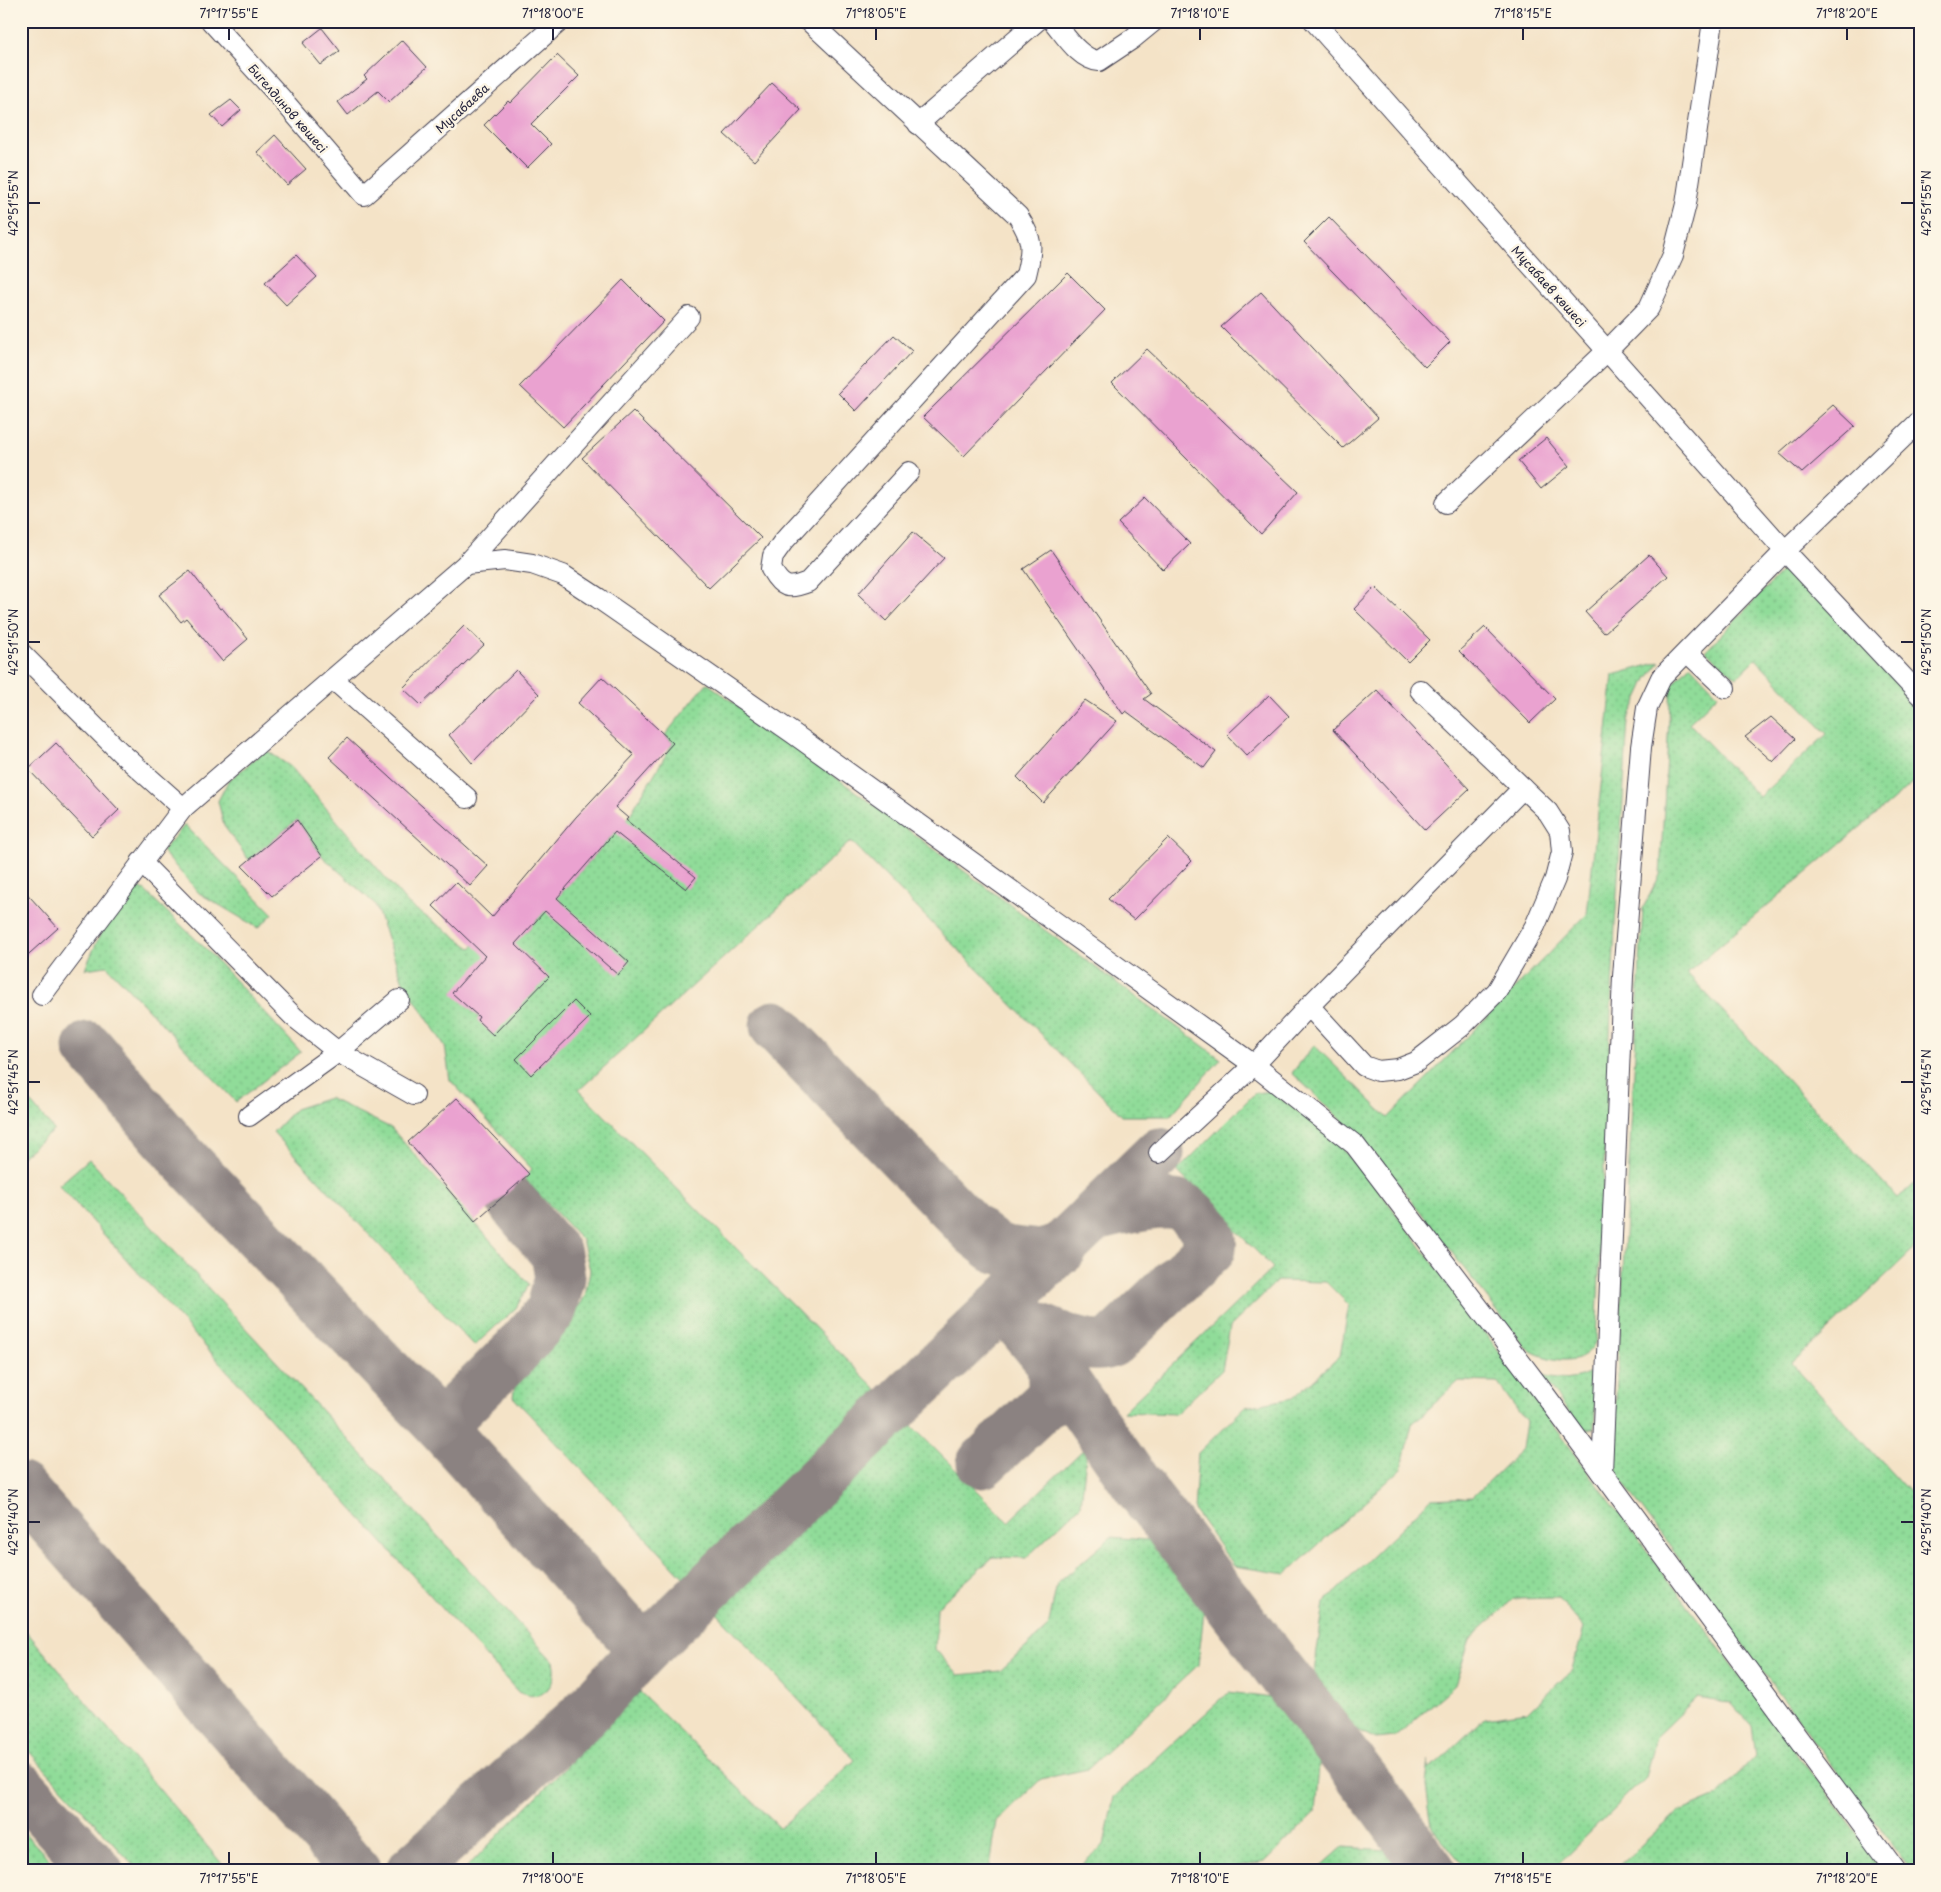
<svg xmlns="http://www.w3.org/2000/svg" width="1941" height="1892" viewBox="0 0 1941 1892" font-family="'Playpen Sans',sans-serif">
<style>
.grass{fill:url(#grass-dots);stroke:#597f6a}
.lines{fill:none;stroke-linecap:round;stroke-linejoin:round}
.taxiway{stroke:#8b8281;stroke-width:51}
.building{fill:#eaa2d0}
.minor-casing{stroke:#423f50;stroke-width:22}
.minor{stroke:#fff;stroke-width:20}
.ticks{fill:none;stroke:#22223b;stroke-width:2}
.labels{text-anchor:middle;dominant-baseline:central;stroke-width:5;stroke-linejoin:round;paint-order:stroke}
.street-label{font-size:12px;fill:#22223b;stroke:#fcf5e5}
.neatline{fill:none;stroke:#22223b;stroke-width:2}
.ticks-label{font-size:12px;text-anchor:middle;fill:#22223b}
</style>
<defs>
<pattern id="grass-dots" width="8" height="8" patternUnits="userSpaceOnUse" patternTransform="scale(1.25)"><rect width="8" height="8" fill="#90dc99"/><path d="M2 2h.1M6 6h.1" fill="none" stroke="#7cbc85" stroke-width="1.8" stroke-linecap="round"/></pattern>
</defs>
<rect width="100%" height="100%" fill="#fcf5e5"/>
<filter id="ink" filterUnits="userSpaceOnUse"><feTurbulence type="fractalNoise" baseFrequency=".02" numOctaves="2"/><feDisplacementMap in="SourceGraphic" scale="10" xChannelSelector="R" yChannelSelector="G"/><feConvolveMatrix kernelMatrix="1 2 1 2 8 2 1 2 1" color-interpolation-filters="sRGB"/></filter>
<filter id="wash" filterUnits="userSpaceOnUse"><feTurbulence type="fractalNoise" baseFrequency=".0096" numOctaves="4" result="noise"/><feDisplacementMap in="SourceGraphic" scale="20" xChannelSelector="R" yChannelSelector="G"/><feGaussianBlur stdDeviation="1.12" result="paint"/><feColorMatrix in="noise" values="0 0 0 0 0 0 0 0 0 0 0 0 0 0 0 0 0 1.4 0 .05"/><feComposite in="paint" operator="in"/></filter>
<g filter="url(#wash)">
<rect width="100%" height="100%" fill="#f4e3c7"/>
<g class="grass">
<polygon points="1787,566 1920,698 1920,777 1687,973 1898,1198 1920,1178 1920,1243 1792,1364 1920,1504 1920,1871 1911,1871 1628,1490 1616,1470 1614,1436 1643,908 1660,875 1671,686 1690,665 1718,695 1689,723 1759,797 1827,734 1756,659 1736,678 1706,651"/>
<path d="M 1660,662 L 1647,679 L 1628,720 L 1615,925 L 1596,1340 C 1586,1369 1545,1362 1525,1347 L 1384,1165 L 1353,1131 L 1292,1073 L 1314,1045 L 1388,1118 L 1587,914 L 1613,675 Z"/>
<polygon points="707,683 1221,1059 1170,1116 1122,1116 851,841 579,1090 878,1391 686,1580 513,1397 516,1380 568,1326 585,1296 590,1270 582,1240 524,1178 532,1169 450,1080 445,1046 403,982 375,904 322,856 297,820 249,860 224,826 218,801 228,781 266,750 291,767 408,904 471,948 499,924 526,932 628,818 673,743 665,735"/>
<polygon points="185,825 273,914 258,928 199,893 162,851"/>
<polygon points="142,888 206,949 301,1052 236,1102 107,966 85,969 108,916 130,889"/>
<polygon points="21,1091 54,1130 21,1157"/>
<polygon points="1271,1091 1332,1138 1369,1177 1885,1871 1614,1871 1677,1813 1717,1796 1756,1755 1752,1726 1732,1703 1698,1697 1655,1738 1645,1778 1551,1871 1468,1871 1432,1827 1426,1786 1429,1760 1429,1770 1485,1718 1528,1712 1572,1670 1584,1628 1558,1598 1513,1599 1470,1639 1455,1685 1395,1737 1376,1739 1353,1728 1314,1672 1324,1603 1431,1499 1473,1497 1522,1449 1526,1422 1497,1382 1459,1381 1412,1424 1401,1469 1286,1574 1234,1566 1194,1510 1198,1453 1245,1407 1293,1398 1340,1356 1349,1305 1326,1282 1277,1281 1230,1327 1222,1370 1175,1414 1123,1412 1273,1268 1177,1171 1255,1093"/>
<polygon points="329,1098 391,1128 529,1284 516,1308 474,1346 273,1132 295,1109"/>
<path d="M 89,1159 L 553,1661 C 559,1685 542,1704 518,1692 L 59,1185 Z"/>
<path d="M 1598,1368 L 1594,1428 L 1583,1430 L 1541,1376 C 1562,1381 1579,1382 1598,1368 Z"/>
<polygon points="910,1424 1008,1522 1087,1446 1081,1505 1026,1558 993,1557 937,1607 935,1649 958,1675 1000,1671 1048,1627 1057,1584 1111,1537 1158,1541 1205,1602 1198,1665 1088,1769 1041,1779 997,1821 990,1866 994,1871 463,1871 640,1692 780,1828 855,1760 716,1612"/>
<polygon points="21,1625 228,1871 139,1871 21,1743"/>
<polygon points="1229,1692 1278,1699 1320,1754 1315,1813 1265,1862 1217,1871 1074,1871 1104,1845 1114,1797"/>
<polygon points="21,1829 60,1871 21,1871"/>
<polygon points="1343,1847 1387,1850 1398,1861 1385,1871 1316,1871"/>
</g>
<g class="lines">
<g class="taxiway">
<polyline points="775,1026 975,1232 994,1247 1006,1251 1040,1255 1062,1249"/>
<polyline points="88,1047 183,1158 440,1426 644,1650"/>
<polyline points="1159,1153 996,1311 1014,1317 1052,1363 1138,1486 1377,1797 1431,1871"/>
<path d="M 1017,1319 C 1041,1328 1090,1356 1114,1341 L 1211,1248 C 1213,1237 1208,1229 1200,1222 C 1194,1217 1189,1210 1182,1207 C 1166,1198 1114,1212 1095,1216"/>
<polyline points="440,1426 515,1352 551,1311 560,1278 556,1254 512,1202"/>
<polyline points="982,1463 1052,1397 1053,1384 1052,1363"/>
<polyline points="21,1488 356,1871"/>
<polyline points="21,1787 98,1871"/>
<polyline points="411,1871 583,1716 644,1650 824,1475 996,1311"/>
</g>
</g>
<g id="blocks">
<g class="building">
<polygon points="322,28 340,51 321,65 303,43"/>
<polygon points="402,40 427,67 389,102 378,91 348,115 338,102 367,79 364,76"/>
<polygon points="557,55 579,76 531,124 551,144 527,168 484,125 508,101 510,103"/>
<polygon points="772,83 801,110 754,161 724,134"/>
<polygon points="231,100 241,110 222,127 211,115"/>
<polygon points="275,135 306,169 287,185 257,152"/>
<polygon points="1329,217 1450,342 1425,367 1304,242"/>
<polygon points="296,255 317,277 286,305 265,283"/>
<polygon points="1068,273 1105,310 964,456 923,417"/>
<polygon points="623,280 664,321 563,427 520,386"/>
<polygon points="1261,292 1378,418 1343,448 1221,327"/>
<polygon points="894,335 912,351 856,411 838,393"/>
<polygon points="1147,349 1298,492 1261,534 1112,383"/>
<polygon points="1833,405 1855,426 1802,473 1779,453"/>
<polygon points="633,411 761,538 709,588 582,458"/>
<polygon points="1546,438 1569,466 1541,489 1518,461"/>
<polygon points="1145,498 1190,544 1163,570 1118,523"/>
<polygon points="913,532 944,558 886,621 858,594"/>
<polygon points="1051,550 1151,694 1144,699 1216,752 1204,768 1126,711 1123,714 1023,569"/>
<polygon points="1649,555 1668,576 1604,633 1585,612"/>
<polygon points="190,571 220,609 222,608 248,639 222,661 186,618 181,622 159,595"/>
<polygon points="1375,587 1430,640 1408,662 1354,609"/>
<polygon points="464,626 484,645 421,705 403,688"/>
<polygon points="1485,627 1555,699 1530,723 1459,651"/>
<polygon points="516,670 539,694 472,763 449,735"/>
<polygon points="602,677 673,743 615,807 628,818 626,820 696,877 686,889 615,832 557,898 629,962 618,975 545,911 515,944 549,977 493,1035 477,1020 479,1017 452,993 485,956 433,906 456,882 492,917 576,817 634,755 578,703"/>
<polygon points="1377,690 1469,789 1425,830 1333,730"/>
<polygon points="1269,695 1289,716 1247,756 1227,735"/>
<polygon points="1085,700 1117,721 1043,803 1017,777"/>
<polygon points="1771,717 1795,739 1773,762 1745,737"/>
<polygon points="347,738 488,866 470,886 329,757"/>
<polygon points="56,743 119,810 92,836 28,769"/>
<polygon points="297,820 322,856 272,896 242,866"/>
<polygon points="1168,838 1192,861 1134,920 1108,899"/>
<polygon points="21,887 58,928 21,961"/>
<polygon points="574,1001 590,1017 531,1075 516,1059"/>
<polygon points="457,1098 529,1174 475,1221 408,1142"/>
</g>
</g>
</g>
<g filter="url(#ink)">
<use href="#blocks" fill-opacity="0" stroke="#423f50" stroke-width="1"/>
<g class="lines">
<defs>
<g id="minor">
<polyline points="211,21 281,98 364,195 560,21"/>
<path d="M 809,21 L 1018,216 C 1033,240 1033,247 1026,275 L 783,542 L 773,556 L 771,569 C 782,588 788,590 808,582 L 909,472"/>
<path d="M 1053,21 C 1065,35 1080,60 1099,61 L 1132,39 L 1154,21"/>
<polyline points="1314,21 1785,551 1920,421"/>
<polyline points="918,124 1037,21"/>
<polyline points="1446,503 1607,351 1649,308 1673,255 1686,204 1713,21"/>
<polyline points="466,564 505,560 532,564 563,575 598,598 794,734 1254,1065 1355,1145 1540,1388 1896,1871"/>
<polyline points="1687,652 1725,688"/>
<polyline points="21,653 120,752 183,808 466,564 689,317"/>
<polyline points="333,679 467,798"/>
<polyline points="141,862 294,1017 338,1052 414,1095"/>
<polyline points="42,995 183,808"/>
<polyline points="1309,1006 1364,1066 1378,1071 1398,1069 1416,1062 1462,1026 1497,991 1535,926 1555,879 1562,852 1560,831 1548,812 1523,788"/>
<polyline points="249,1116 338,1052 399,1000"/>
<polyline points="1159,1153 1254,1065 1309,1006 1523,788 1420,690"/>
<polyline points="1602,1472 1623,976 1641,747 1647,708 1661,678 1785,551 1920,695"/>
</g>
</defs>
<use href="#minor" class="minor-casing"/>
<use href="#minor" class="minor"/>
</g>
</g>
<path class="ticks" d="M 229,28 L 229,40M 553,28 L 553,40M 876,28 L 876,40M 1200,28 L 1200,40M 1523,28 L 1523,40M 1847,28 L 1847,40M 28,203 L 40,203M 1901,203 L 1914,203M 28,642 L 40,642M 1901,642 L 1914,642M 28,1082 L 40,1082M 1901,1082 L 1914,1082M 28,1522 L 40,1522M 1901,1522 L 1914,1522M 229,1852 L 229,1864M 553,1852 L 553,1864M 876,1852 L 876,1864M 1200,1852 L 1200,1864M 1523,1852 L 1523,1864M 1847,1852 L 1847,1864"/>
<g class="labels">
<g class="street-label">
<text transform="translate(288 108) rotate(49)">Бигелдинов көшесі</text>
<text transform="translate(462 108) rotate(-42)">Мусабаева</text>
<text transform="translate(1549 286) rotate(48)">Мұсабаев көшесі</text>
</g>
</g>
<rect width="1941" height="1892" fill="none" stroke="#fcf5e5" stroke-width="55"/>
<rect x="28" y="28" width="1886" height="1836" class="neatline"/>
<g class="ticks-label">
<text x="229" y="18">71°17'55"E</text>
<text x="553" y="18">71°18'00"E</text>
<text x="876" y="18">71°18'05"E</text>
<text x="1200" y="18">71°18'10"E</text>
<text x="1523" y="18">71°18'15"E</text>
<text x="1847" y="18">71°18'20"E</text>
<text transform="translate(14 203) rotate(-90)" y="4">42°51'55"N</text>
<text transform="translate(1927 203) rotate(-90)" y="4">42°51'55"N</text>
<text transform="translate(14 642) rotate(-90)" y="4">42°51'50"N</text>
<text transform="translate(1927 642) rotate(-90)" y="4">42°51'50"N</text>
<text transform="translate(14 1082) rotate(-90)" y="4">42°51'45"N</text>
<text transform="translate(1927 1082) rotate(-90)" y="4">42°51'45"N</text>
<text transform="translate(14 1522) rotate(-90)" y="4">42°51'40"N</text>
<text transform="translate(1927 1522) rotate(-90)" y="4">42°51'40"N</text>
<text x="229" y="1883">71°17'55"E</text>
<text x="553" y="1883">71°18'00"E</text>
<text x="876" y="1883">71°18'05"E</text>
<text x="1200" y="1883">71°18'10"E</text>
<text x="1523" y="1883">71°18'15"E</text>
<text x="1847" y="1883">71°18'20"E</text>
</g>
</svg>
